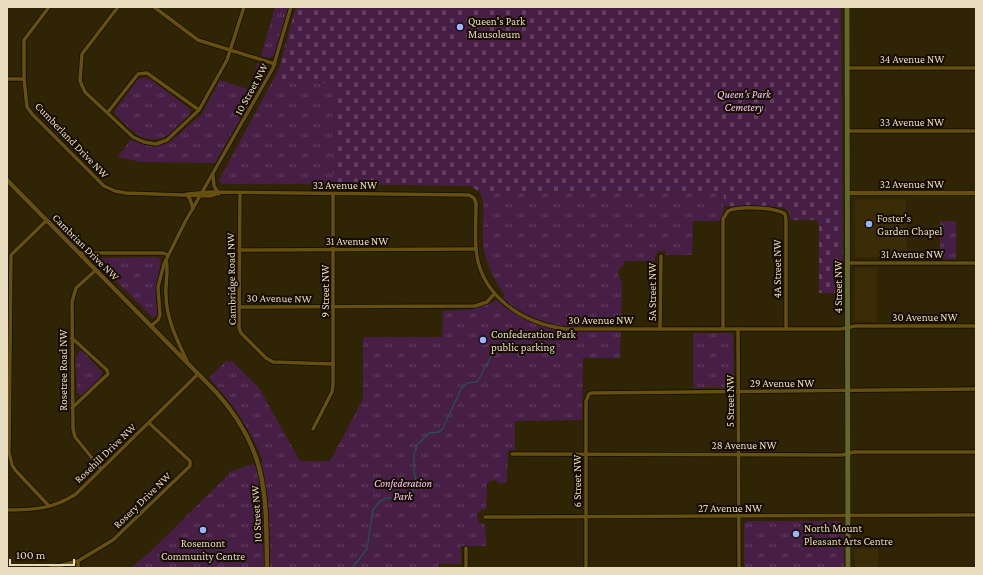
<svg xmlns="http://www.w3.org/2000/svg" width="983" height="575" viewBox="0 0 983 575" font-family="'Crimson Pro',serif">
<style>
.built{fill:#3a2c06}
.cemetery{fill:url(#cemetery-stones)}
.park{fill:url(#park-tufts)}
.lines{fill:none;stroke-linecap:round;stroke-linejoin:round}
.stream{stroke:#254e54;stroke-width:1.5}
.minor-casing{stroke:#140d00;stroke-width:5}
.tertiary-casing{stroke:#140d00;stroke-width:6}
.secondary-casing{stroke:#140d00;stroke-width:6}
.minor{stroke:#66500f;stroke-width:3.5}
.tertiary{stroke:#66500f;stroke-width:4.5}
.secondary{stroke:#63682a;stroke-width:5}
.poi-dot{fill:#9bb5fd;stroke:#160d00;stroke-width:1.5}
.labels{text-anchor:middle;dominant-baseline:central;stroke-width:4;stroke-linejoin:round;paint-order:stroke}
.poi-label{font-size:11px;fill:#e9ddbf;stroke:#160d00;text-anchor:start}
.street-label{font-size:11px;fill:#e9ddbf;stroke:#160d00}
.park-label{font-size:11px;font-style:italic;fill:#fcc6f8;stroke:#160d00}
</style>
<defs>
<pattern id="cemetery-stones" width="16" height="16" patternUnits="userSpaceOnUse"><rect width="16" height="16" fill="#471f46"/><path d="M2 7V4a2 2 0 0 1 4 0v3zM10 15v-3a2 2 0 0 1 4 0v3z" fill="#623f5f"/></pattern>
<pattern id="park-tufts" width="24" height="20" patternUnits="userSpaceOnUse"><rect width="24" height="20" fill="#471f46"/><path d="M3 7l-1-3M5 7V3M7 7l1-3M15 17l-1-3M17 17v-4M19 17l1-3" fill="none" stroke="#623f5f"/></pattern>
</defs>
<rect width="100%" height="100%" fill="#2f2403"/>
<g class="built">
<polygon points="855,199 906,199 907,258 855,257"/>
<polygon points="855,268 877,268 877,322 854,321"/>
<polygon points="854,549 878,549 878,568 855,568"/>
</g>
<polygon class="cemetery" points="296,7 841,7 843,293 819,293 819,225 816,220 790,220 789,211 782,207 724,206 723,191 480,192 470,186 333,184 334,83 272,82 279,68"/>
<g class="park">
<polygon points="275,7 289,7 275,55 269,58 261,56"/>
<polygon points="257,63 267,66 268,71 259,89 252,86"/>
<path d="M 139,78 L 149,78 L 190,109 L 190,114 C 182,121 175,131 166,136 C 145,148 128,127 115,114 L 115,110 Z"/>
<polygon points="220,80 256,92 215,163 141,162 118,157 131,139 145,145 156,146 168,143 201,115"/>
<polygon points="272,82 334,83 333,184 222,184 219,180"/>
<path d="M 723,191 L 724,211 L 721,221 L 693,221 L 692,255 L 666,255 L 665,251 L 658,251 L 655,255 L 655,261 L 624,261 L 624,266 L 620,268 L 618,273 L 622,283 L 620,358 L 583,358 L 582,420 L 515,421 L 515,450 L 508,450 L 507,483 L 498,483 L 496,480 L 489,481 L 487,484 L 486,509 L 481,510 L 477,515 L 479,522 L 485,525 L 486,546 L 461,546 L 461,564 L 439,564 L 438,568 L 131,568 L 152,550 L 228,475 L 229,472 L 263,461 C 249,426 234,406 209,378 L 227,360 L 229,363 L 231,360 L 259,388 L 300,461 L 330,461 L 363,399 L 363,337 L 442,337 L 443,311 C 466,311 484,308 505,296 C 495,280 484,262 483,242 C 482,225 486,207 480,192 Z"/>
<rect x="940" y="221" width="16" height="38"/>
<polygon points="158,257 161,261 156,287 157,313 157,315 153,318 93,258"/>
<polygon points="693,333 730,333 733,335 734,384 731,388 693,388"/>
<polygon points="80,351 83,351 102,372 100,379 82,396 77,393 76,357"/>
<polygon points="747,521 839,521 844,524 844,568 744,568 744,524"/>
</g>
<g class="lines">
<polyline class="stream" points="352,568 367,549 373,510 379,502 386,498 408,498 417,484 414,472 414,455 417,445 429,433 439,432 443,428 461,389 467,383 477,382 493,353 511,336"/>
<defs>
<g id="minor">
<polyline points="49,7 24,40 24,79 27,107 32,114 104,186 115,191 126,193 210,196 216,194"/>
<polyline points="118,7 82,54 80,81 85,92 133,137 144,142 156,144 167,140 199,110 227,60 244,7"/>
<polyline points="154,7 198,40 275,64"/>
<polyline points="847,68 976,68"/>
<polyline points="7,79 24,79"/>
<polyline points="108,112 138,74 147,73 199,110"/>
<polyline points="848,131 976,131"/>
<polyline points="213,175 214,186 219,194"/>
<polyline points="186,194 190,199 193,209"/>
<path d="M 188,194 L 210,192 L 469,195 L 474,198 L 476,203 C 476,218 475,234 476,249 C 480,296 523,324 567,329 L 841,329 L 855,326 L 976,326"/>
<polyline points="240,194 239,328 241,333 266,358 273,362 333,364"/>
<polyline points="47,220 11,255 9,452 12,465 16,471 49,506"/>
<polyline points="239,250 476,249"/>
<polyline points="79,253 163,253 168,255"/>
<path d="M 166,260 C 169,271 165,283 166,295 C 166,318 177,340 187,361"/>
<polyline points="848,263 976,263"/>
<polyline points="96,270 76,288 72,302 73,429 75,437 101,469"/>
<polyline points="239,307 475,306 487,302 494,294"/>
<polyline points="151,326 158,320 160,315 158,287 164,264 185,222 273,68 291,7"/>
<polyline points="660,329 661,256"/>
<path d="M 723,329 L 723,219 L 728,211 C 739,206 775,207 785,214 L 786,220 L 786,329"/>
<polyline points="738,329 739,568"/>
<polyline points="72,338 107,370 108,374 72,408"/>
<polyline points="313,429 332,392 333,384 333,194"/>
<polyline points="512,454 842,455 854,452 976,452"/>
<path d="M 7,510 C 34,510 53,509 76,494 L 198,374"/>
<polyline points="485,517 976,515"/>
<polyline points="50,568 78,561 113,540 190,466 190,461 149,423"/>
<polyline points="78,568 78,561"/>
<polyline points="466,568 466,548"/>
<polyline points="586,568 586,401 589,394 591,393 976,389"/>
</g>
<g id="tertiary">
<path d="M 7,180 L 216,392 C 268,450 266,494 267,568"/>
<polyline points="848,193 976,193"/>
</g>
<polyline id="secondary" points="847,7 848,568"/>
</defs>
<use href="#minor" class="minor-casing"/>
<use href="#tertiary" class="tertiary-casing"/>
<use href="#secondary" class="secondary-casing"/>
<use href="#minor" class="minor"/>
<use href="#tertiary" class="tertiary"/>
<use href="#secondary" class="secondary"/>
</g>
<g class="poi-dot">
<circle cx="460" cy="27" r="4"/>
<circle cx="869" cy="224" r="4"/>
<circle cx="483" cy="340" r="4"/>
<circle cx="203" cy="530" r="4"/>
<circle cx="796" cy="534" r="4"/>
</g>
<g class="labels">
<g class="poi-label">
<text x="468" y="21">Queen's Park<tspan x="468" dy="13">Mausoleum</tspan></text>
<text x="877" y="218">Foster's<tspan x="877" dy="13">Garden Chapel</tspan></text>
<text x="491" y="334">Confederation Park<tspan x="491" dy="13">public parking</tspan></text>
<text x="804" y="528">North Mount<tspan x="804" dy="13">Pleasant Arts Centre</tspan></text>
<text x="203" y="543" text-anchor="middle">Rosemont<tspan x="203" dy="13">Community Centre</tspan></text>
</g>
<g class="street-label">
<text x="912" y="59">34 Avenue NW</text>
<text transform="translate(251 89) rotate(-61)">10 Street NW</text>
<text x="912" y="122">33 Avenue NW</text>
<text transform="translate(72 140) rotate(46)">Cumberland Drive NW</text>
<text x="912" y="184">32 Avenue NW</text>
<text x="345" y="185">32 Avenue NW</text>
<text x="357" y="241">31 Avenue NW</text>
<text transform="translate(86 247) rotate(45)">Cambrian Drive NW</text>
<text x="912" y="254">31 Avenue NW</text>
<text transform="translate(777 269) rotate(-90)">4A Street NW</text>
<text transform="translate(231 279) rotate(-91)">Cambridge Road NW</text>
<text transform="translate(838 287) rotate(-90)">4 Street NW</text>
<text transform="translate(325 291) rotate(-90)">9 Street NW</text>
<text transform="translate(652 292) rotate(-90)">5A Street NW</text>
<text transform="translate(279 298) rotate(1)">30 Avenue NW</text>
<text x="925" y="317">30 Avenue NW</text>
<text x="601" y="320">30 Avenue NW</text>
<text transform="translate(63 370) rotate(-90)">Rosetree Road NW</text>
<text x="782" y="383">29 Avenue NW</text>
<text transform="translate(730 401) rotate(-90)">5 Street NW</text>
<text x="744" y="445">28 Avenue NW</text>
<text transform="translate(105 453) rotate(-44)">Rosehill Drive NW</text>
<text transform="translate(577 481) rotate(-90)">6 Street NW</text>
<text transform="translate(142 500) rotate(-44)">Rosery Drive NW</text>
<text x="730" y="508">27 Avenue NW</text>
<text transform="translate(256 514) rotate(-93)">10 Street NW</text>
</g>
<g class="park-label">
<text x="744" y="94">Queen's Park<tspan x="744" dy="13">Cemetery</tspan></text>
<text x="403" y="483">Confederation<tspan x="403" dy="13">Park</tspan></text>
</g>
</g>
<rect width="983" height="575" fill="none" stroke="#e9ddbf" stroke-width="16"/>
<path d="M10 559v6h64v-6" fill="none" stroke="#e9ddbf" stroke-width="2"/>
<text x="16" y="559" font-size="12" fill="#e9ddbf" stroke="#160d00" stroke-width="3" paint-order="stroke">100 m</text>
</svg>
